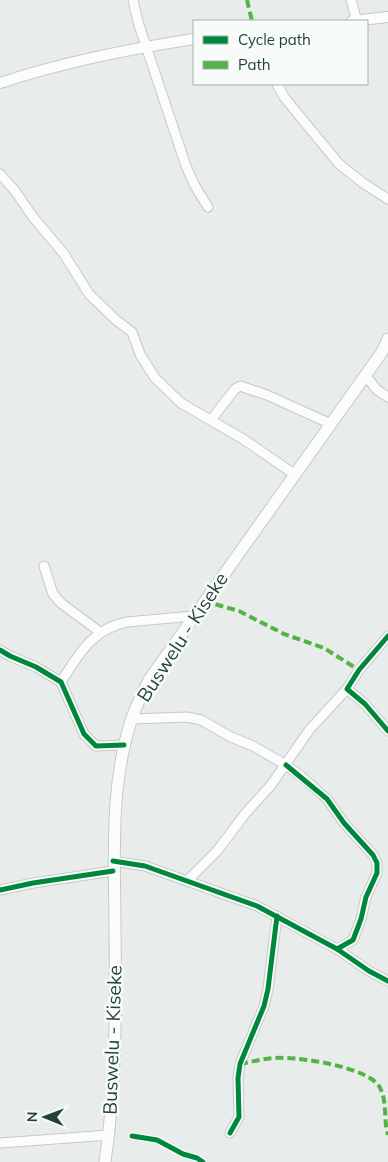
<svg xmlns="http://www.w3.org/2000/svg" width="388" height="1162" viewBox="0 0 388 1162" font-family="Mulish,sans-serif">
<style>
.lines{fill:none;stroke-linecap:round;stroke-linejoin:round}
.minor-casing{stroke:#c5cac8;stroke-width:11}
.tertiary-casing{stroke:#c5cac8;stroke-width:12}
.secondary-casing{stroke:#c3cbc8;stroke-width:13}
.minor{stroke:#fcfcfc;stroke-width:9}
.tertiary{stroke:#fcfcfc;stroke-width:10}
.secondary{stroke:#fcfcfc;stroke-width:11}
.quiet{stroke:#55b346;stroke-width:4;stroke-dasharray:8 4;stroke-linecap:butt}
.cycleway-casing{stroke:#f7fbf9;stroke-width:8}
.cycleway{stroke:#00873e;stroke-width:5}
.labels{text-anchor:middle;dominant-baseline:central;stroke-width:5;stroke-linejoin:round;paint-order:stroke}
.street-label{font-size:19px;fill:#24423a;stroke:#f7fbf9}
</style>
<rect width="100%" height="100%" fill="#e8edeb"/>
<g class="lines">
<defs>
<g id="minor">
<polyline points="133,0 138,22 186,166 195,186 208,207"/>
<polyline points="351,0 357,21"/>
<polyline points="277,84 284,97 339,164 363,183 388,199"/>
<polyline points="0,174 15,191 33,217 64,254 89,294 116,320 132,332 140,354 155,378 181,403 243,439 294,474"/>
<polyline points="365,375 377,390 388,397"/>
<polyline points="211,420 235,389 240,386 267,395 331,424"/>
<polyline points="44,566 53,594 62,604 100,632"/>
<polyline points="0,650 10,656 36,667 61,682 84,734 96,746 124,745"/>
<path d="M 61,682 C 79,654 92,629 127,622 L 193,616"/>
<polyline points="347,689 365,704 388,731"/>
<polyline points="131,719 187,717 201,720 231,737 253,746 286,765 301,776 327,799 344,823 373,855 377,863 377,873 366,897 361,919 353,940 337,949"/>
<polyline points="113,861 145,866 257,906 337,949 369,971 388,981"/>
<polyline points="187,881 217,851 245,814 271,785 310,729 347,689 359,670 388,636"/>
<polyline points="0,890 33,883 113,871"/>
<polyline points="230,1133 239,1117 238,1078 240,1064 264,1006 268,989 277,916"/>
<polyline points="0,1143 109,1135"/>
</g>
<g id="tertiary">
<polyline points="352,21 388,17"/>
<path d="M 0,83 C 63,62 129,49 194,39"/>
</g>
<path id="secondary" d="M 105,1162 C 116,1087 116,1008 115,932 C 115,861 109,790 131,721 C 135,707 143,693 149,680 L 382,352 L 388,339"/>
</defs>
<use href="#minor" class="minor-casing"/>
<use href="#tertiary" class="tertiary-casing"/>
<use href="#secondary" class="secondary-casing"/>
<use href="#minor" class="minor"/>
<use href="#tertiary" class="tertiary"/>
<use href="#secondary" class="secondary"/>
<g class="quiet">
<polyline points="247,0 252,21"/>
<polyline points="204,601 239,611 284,634 324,648 359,670"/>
<path d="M 240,1064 C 255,1061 270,1057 285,1058 C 306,1058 367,1068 379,1086 C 388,1101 383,1119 388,1135"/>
</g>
<defs>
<g id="cycleway">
<polyline points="388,636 359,670 347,689 365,704 388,731"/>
<polyline points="0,650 10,656 36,667 61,682 84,734 96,746 124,745"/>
<polyline points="286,765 327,799 344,823 373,855 377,863 377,873 366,897 361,919 353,940 337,949"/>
<polyline points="113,861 145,866 257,906 337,949 369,971 388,981"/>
<polyline points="0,890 33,883 113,871"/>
<polyline points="230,1133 239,1117 238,1078 240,1064 264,1006 268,989 277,916"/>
<polyline points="132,1136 157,1140 183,1154 197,1158 203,1162"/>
</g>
</defs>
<use href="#cycleway" class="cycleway-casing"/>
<use href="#cycleway" class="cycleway"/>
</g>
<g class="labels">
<g class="street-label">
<text transform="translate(182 637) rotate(-57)">Buswelu - Kiseke</text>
<text transform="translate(112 1040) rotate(-88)">Buswelu - Kiseke</text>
</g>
</g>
<rect x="193" y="20" width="175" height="65" fill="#f7fbf9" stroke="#a3b1ad"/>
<rect x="203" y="36" width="25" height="8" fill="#00873e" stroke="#a3b1ad"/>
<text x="238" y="45" font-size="15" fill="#24423a">Cycle path</text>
<rect x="203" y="61" width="25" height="8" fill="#55b346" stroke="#a3b1ad"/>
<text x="238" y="70" font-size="15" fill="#24423a">Path</text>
<g transform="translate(45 1117) rotate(271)" stroke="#f7fbf9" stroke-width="4" paint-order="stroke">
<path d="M0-4L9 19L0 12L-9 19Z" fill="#24423a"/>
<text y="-8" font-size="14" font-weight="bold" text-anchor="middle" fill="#24423a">N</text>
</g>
</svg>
